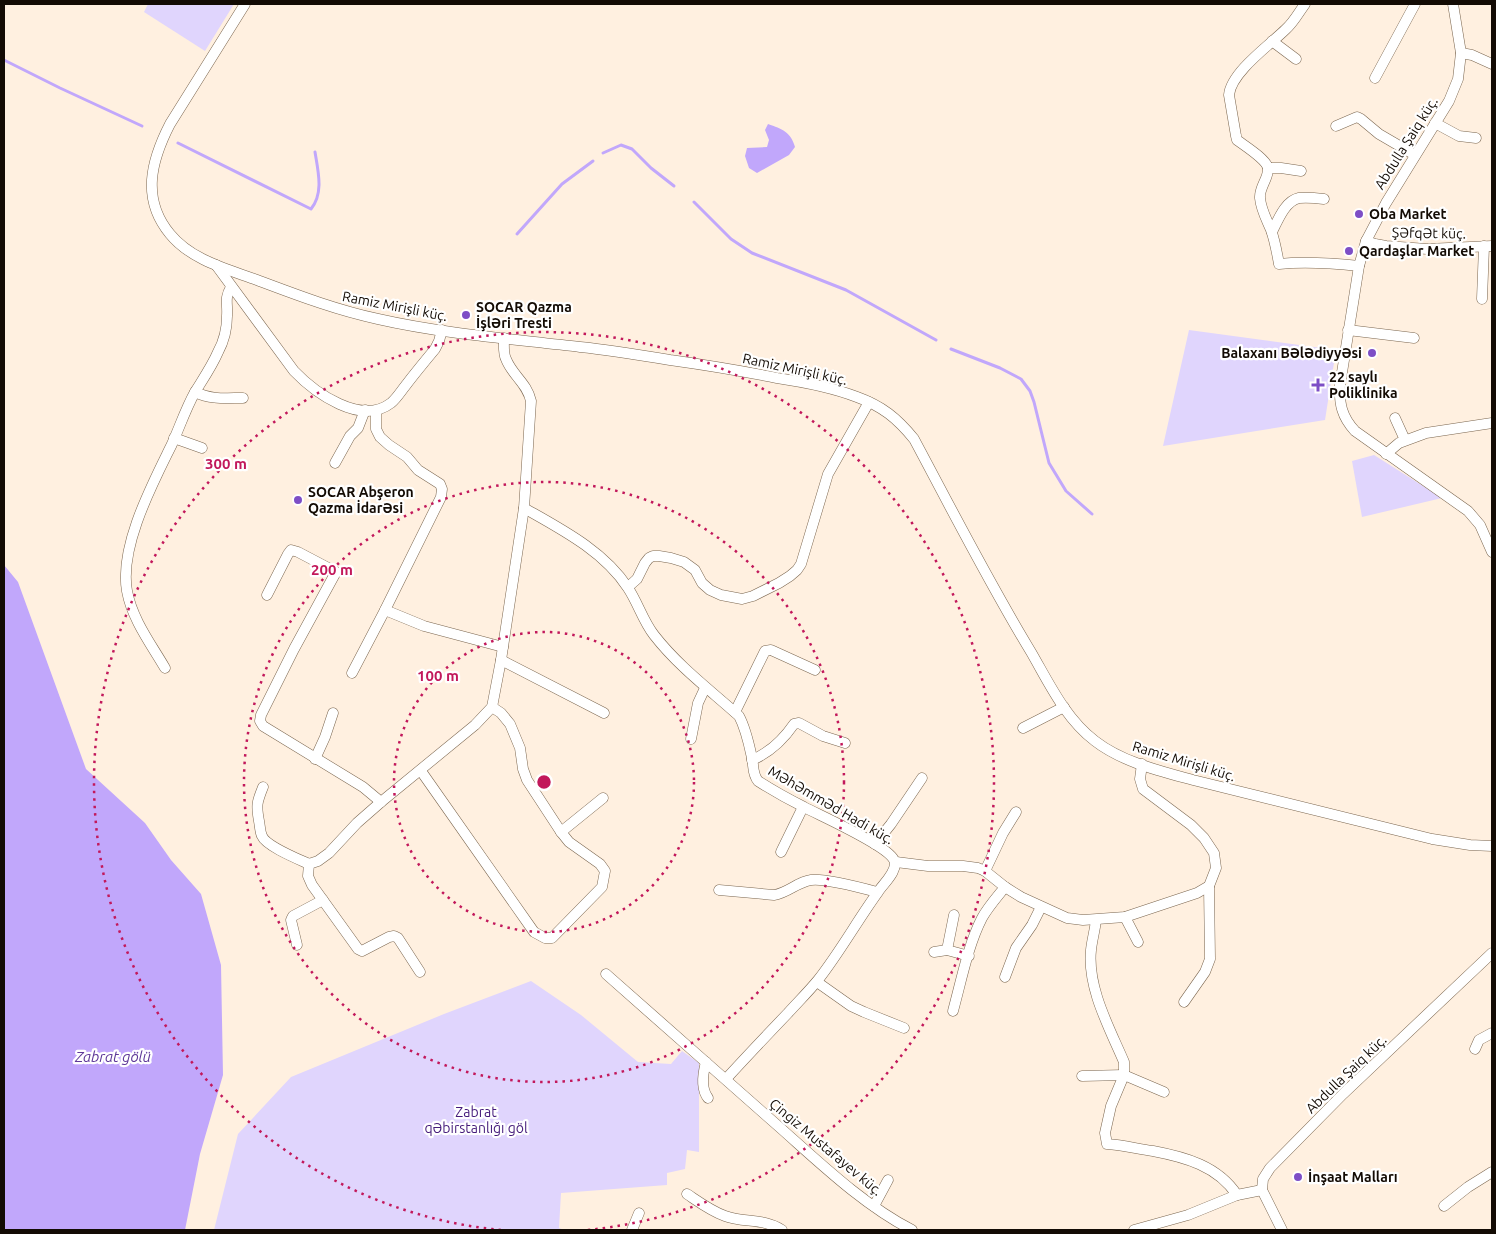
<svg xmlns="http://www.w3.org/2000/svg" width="1496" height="1234" viewBox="0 0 1496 1234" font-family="Ubuntu,sans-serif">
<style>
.green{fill:#e0d5fd}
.water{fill:#c1a7fb}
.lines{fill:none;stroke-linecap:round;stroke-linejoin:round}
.stream{stroke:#c1a7fb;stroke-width:3}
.minor-casing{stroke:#7b664f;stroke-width:11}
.minor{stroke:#fff;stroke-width:10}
.ring{fill:none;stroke:#c2185b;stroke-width:2.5;stroke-dasharray:2.5 5}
.poi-dot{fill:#7d4ec6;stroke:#fff;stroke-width:2}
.labels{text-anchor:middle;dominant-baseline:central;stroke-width:4.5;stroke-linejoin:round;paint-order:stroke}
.street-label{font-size:14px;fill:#130b04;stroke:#fff}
.poi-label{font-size:14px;font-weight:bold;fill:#130b04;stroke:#fff;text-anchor:start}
.park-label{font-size:14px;fill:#441a7a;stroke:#fff}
.water-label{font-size:15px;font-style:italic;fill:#5e3898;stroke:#fff}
.centre{fill:#c2185b;stroke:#fff;stroke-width:2.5}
.ring-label{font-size:15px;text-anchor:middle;font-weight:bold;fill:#c2185b;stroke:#fff;stroke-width:4.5;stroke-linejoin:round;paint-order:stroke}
</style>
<rect width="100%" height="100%" fill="#fff0e0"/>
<g class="green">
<polygon points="148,4 234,4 205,51 144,12"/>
<polygon points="1189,330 1336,350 1325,420 1163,446"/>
<polygon points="1374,455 1442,498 1362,517 1352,461"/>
<polygon points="531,981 581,1015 638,1062 671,1064 682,1051 699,1063 699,1152 687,1150 685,1169 667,1173 667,1185 561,1193 559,1228 564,1230 214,1230 238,1134 291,1077 444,1014"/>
</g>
<g class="water">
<path d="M 768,124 C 782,129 791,132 795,147 L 789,155 L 757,173 L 749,168 L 745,156 L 747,148 L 767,147 L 769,140 L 765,130 Z"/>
<polygon points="4,565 18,582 86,769 145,823 171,860 201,894 221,965 223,1075 200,1154 185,1230 4,1230"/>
</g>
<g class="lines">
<g class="stream">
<polyline points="4,60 60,88 142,126"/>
<path d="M 178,143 L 311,209 C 324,193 318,171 315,152"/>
<polyline points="603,153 621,145 632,149 651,168 674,186"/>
<polyline points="694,202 731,239 752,253 846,290 936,340"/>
<polyline points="517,234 562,184 593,161"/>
<polyline points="951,349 1000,368 1021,379 1030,391 1034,402 1049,463 1066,491 1092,514"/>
</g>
<defs>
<g id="minor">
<path d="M 245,4 L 170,124 C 151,161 141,199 170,234 C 191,260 227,269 257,280 C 297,295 336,310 378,319 C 444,334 513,339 580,347 C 610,350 640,355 670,360 C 706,365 742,371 777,378 C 804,382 831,387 857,397 C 882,406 897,418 914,439 C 952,510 989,583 1031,652 C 1049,683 1065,718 1095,741 C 1122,762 1160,771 1193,780 L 1432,839 L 1470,845 L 1492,846"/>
<path d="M 1305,4 C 1299,12 1294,22 1286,29 C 1271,44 1231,72 1229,95 L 1236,136 L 1237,140 C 1245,146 1266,159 1268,168 C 1269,178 1259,187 1260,198 C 1261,210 1267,220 1271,230 C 1275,241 1277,253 1279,264 C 1306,261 1331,263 1359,266"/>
<path d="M 1453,4 L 1461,53 L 1458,79 L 1449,101 L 1386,203 L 1366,241 L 1359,266 L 1340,385 C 1339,404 1342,417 1355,431 L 1468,511 L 1480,525 L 1492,552"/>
<polyline points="1272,41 1296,59"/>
<polyline points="1461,53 1472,55 1492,64"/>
<polyline points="1375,78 1415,4"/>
<polyline points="1435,123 1459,136 1476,138"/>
<polyline points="1336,126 1357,117 1361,119 1379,134 1415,155"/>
<polyline points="1268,168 1281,168 1301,171"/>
<path d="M 1272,232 C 1278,220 1285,201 1299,198 C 1307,197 1316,198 1324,199"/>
<polyline points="1366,241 1375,244 1386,246 1427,249 1492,246"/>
<path d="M 216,265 L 294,371 C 315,393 361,426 391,403 C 397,398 401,391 406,385 C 415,373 425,361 435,349 L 439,341 L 442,330"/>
<polyline points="1482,299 1484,246"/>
<polyline points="1348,330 1414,338"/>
<path d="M 504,338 C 504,345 503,353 506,359 C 512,375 527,383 531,401 L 524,508 C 561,529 604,551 628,588 C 638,603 643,621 654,635 C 678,666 710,690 739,716 C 746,729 749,744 752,758 C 754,767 752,773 758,781 C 772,790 788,799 804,807 C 821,816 887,845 894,860 C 899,870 883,884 878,892 C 857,921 840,952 818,980 C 809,991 798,1002 788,1013 C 767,1035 746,1057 726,1079"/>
<path d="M 195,392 C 211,400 226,398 243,398"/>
<polyline points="1395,418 1405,440"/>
<polyline points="174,438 202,448"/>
<polyline points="1386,454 1399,443 1426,433 1492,423"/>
<polyline points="335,463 350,436 358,428 365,410"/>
<polyline points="628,587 637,579 645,563 649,558 653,556 659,556 671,558 684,562 695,570 702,583 710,590 721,595 742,599 753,596 779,583 790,576 797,570 801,564 828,474 869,402"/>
<polyline points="267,595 288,554 291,550 298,552 336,572 294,649 261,715 260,721 263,726 363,787 381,802"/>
<polyline points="385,610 424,626 503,647"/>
<polyline points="501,660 604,713"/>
<path d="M 165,668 C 151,644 132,619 127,591 C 119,546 153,483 172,444 C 180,426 186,408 195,392 C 203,379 212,366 218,352 C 224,341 227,329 227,316 C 228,303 224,299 231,287"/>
<polyline points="352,673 385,610 441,497 442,489 440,484 418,470 407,457 389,445 380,437 376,429 376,411"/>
<polyline points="735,712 765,651 771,650 815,670"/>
<polyline points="1023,728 1064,707"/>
<polyline points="691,739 698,703 705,688"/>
<polyline points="315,759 325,737 333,713"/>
<path d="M 752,760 C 771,752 783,740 794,724 L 799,723 L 823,736 L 845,743"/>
<polyline points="421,771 534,932 545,938 552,938 602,887 605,871 600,864 569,842 561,832 527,780 523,769 520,748 510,724 501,713 492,707"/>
<path d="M 263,787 C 257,802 256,805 259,821 C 260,826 260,832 262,836 C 266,846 298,859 309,864"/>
<polyline points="561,832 603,798"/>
<polyline points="875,844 891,824 922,778"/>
<polyline points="781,852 803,807"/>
<polyline points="896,862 928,866 963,866 978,868 985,871 1005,887 1021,897 1067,918 1083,920 1125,917 1197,893 1209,886 1216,868 1214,853 1204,838 1191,825 1143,789 1140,779 1142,764"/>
<polyline points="985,871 1003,833 1016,812"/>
<path d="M 719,890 L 774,895 C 788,893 797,882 811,880 C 825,878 862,888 877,892"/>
<polyline points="1125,917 1138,942"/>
<path d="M 1096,920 C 1095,930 1092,940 1091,950 C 1087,988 1110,1029 1124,1062 L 1124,1075 L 1111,1106 L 1105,1133 L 1107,1144 C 1123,1145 1138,1149 1153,1151 C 1185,1157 1218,1166 1237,1195"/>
<polyline points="297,945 291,920 293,916 323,900"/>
<polyline points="947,950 954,915"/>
<polyline points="934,952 947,950 969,956"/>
<polyline points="420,972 398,938 394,936 389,937 362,951 358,949 312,885 308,876 309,864 318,861 329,853 357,823 381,802 475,725 492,707 501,660 524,508"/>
<path d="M 606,974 C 663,1024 720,1075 777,1125 C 819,1162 862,1204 912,1230"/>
<polyline points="1005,977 1016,948 1032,925 1041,907"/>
<polyline points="817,982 851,1006 864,1012 904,1028"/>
<polyline points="1184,1002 1205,972 1210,959 1209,886"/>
<path d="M 953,1011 C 961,982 968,945 982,918 C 988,907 997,897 1005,887"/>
<polyline points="1475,1049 1479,1040 1492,1033"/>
<path d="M 706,1062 C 703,1073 701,1089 708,1098"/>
<polyline points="1082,1076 1124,1075 1164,1092"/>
<path d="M 687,1194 C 699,1202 711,1211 725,1216 C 744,1223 764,1218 782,1230"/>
<polyline points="874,1206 888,1180"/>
<polyline points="1444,1206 1468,1187 1492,1172"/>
<polyline points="632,1230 639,1213"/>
<polyline points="1134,1230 1188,1215 1237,1195 1262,1190"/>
<polyline points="1282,1230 1262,1190 1263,1179 1270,1168 1343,1094 1492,953"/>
</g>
</defs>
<use href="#minor" class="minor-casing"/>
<use href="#minor" class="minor"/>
</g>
<g class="ring">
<circle cx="544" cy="782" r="150"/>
<circle cx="544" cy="782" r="300"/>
<path d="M501 1230A450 450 0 1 1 587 1230"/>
</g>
<g class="poi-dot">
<circle cx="1359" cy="214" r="5"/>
<circle cx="1349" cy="251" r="5"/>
<circle cx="466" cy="315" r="5"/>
<circle cx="1372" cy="353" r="5"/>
<path d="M1315.5 377.5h5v5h5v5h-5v5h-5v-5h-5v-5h5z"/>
<circle cx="298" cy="500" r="5"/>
<circle cx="1298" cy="1177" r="5"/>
</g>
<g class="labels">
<g class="street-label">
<text transform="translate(1406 143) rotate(-58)">Abdulla Şaiq küç.</text>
<text transform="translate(1429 233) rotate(1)">Şəfqət küç.</text>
<text transform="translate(395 306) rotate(11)">Ramiz Mirişli küç.</text>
<text transform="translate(795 369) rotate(12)">Ramiz Mirişli küç.</text>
<text transform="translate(1184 761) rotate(17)">Ramiz Mirişli küç.</text>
<text transform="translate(831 805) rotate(30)">Məhəmməd Hadi küç.</text>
<text transform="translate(1346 1074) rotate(-44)">Abdulla Şaiq küç.</text>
<text transform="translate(826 1147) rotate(40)">Çingiz Mustafayev küç.</text>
</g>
<g class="poi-label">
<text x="1369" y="214">Oba Market</text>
<text x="1359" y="251">Qardaşlar Market</text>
<text x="476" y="307">SOCAR Qazma<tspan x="476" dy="16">İşləri Tresti</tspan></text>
<text x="1362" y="353" text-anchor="end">Balaxanı Bələdiyyəsi</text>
<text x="1329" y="377">22 saylı<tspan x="1329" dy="16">Poliklinika</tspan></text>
<text x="308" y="492">SOCAR Abşeron<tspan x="308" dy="16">Qazma İdarəsi</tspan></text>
<text x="1308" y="1177">İnşaat Malları</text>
</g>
<g class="park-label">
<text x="476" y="1112">Zabrat<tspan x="476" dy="16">qəbirstanlığı göl</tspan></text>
</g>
<g class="water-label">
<text x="113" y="1056">Zabrat gölü</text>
</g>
</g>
<circle cx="544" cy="782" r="8" class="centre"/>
<g class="ring-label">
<text x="226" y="469">300 m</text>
<text x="332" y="575">200 m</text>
<text x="438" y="681">100 m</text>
</g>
<rect width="1496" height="1234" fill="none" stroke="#130b04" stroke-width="10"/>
</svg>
